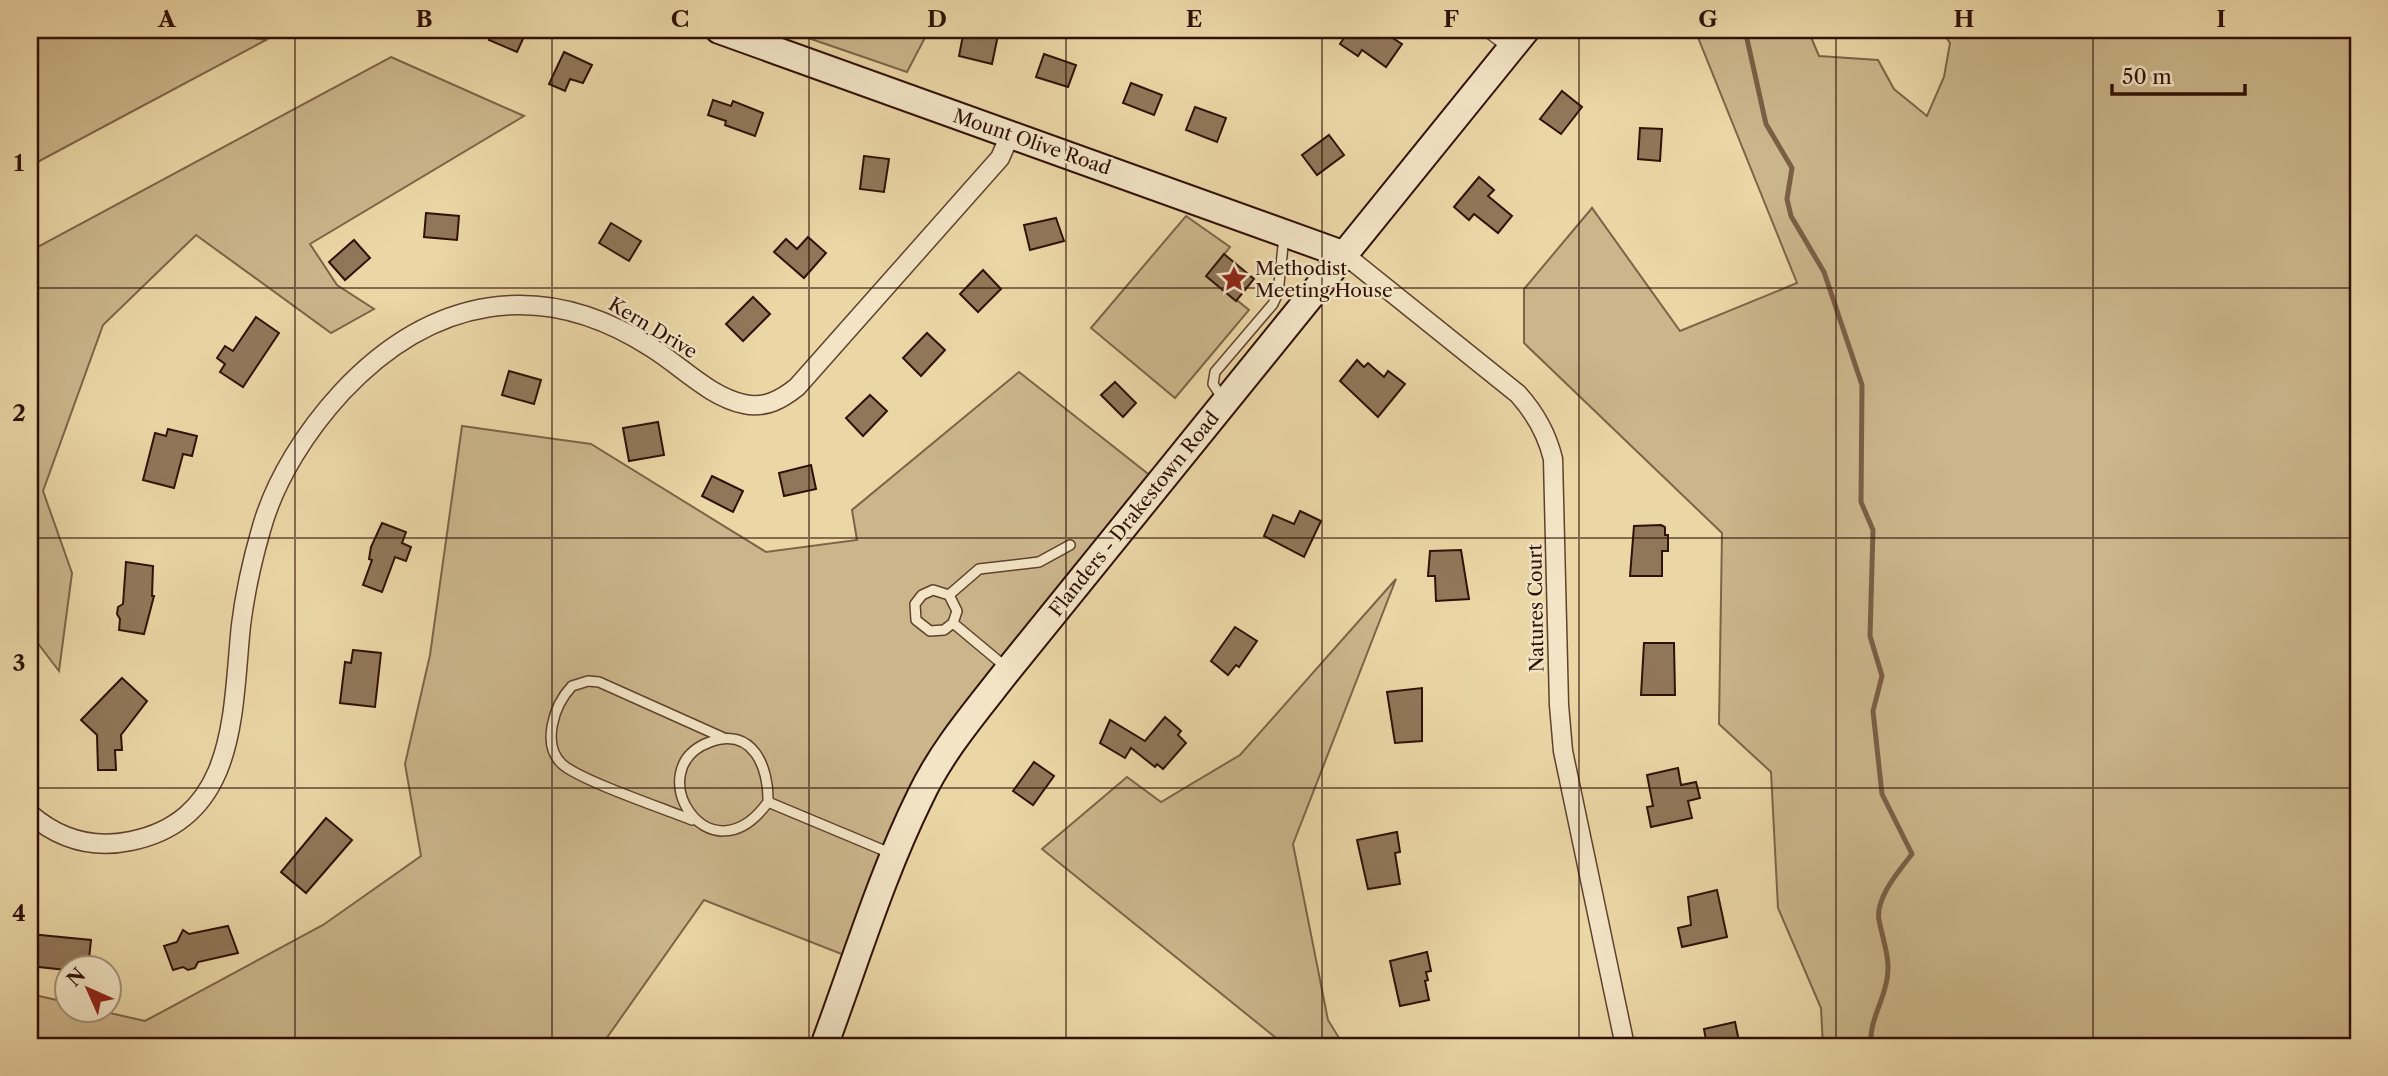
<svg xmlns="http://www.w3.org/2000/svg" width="2388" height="1076" viewBox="0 0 2388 1076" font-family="'Libre Caslon Text',serif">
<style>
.green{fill:#cbb58b;stroke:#7e6348;stroke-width:2}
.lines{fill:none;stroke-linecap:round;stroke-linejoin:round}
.stream{stroke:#7a5f45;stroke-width:5}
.building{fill:#917759;stroke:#301105;stroke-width:2}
.lane-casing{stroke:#5f422d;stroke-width:12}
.street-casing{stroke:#5f422d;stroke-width:21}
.secondary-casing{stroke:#301105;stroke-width:30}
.lane{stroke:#f2e4c5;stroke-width:9}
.street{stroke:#f2e4c5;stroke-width:18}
.secondary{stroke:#f2e4c5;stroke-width:26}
.grid{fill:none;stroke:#301105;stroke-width:2;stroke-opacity:0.55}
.labels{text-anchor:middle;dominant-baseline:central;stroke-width:5;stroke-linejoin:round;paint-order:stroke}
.street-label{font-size:19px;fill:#301105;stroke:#f2e4c5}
.poi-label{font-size:19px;fill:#301105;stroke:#f2e4c5;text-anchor:start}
.neatline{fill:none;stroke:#301105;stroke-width:2.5}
.grid-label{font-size:23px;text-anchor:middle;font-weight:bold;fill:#301105}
</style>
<rect width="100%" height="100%" fill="#ebd6a6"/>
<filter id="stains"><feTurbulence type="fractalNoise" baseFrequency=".00286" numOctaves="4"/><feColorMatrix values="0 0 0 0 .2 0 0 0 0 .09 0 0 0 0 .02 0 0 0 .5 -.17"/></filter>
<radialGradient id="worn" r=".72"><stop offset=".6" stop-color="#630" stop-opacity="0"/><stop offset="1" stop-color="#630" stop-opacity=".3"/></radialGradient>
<g class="green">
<polygon points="30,30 217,30 225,34 266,40 30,166"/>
<polygon points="785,30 929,30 907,72"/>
<polygon points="1695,30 1808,30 1819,56 1878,60 1894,89 1927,116 1944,77 1950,43 1941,30 2358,30 2358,1046 1823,1046 1821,1008 1778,908 1771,772 1719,724 1722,533 1524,343 1524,289 1592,208 1680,331 1797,283"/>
<polygon points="391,57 524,116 310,244 337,285 374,309 331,333 196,235 103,325 43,491 72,573 59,671 30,633 30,251"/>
<polygon points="1186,216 1230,247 1207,276 1249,310 1175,398 1091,328"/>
<polygon points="1019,372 1152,477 998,664 844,955 704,900 601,1046 30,1046 30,994 66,1002 66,1010 97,1010 145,1021 323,925 421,856 405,764 430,655 462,426 591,444 766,552 857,540 852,510"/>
<polygon points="1396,579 1293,844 1328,1020 1344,1046 1286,1046 1042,849 1127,777 1161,802 1240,755"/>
</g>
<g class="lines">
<path class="stream" d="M 1745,30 L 1766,124 L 1792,168 L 1787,199 L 1791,216 L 1824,272 L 1862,385 L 1861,502 L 1873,530 L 1870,636 L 1882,676 L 1873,711 L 1882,794 L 1912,854 C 1899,871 1875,898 1879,920 C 1883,941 1892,962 1886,984 C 1881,1006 1869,1023 1871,1046"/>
</g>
<g class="building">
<polygon points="494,30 527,30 517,52 489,40"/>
<polygon points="964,30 998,35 992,64 959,56"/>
<polygon points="1349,30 1380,30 1402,44 1386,67 1362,50 1358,56 1340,44"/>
<polygon points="564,52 592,65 583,83 570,79 565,91 549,84"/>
<polygon points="1044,54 1076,65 1068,87 1036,77"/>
<polygon points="1131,83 1162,95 1154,115 1123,103"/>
<polygon points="1562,91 1582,107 1561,134 1540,119"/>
<polygon points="713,100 731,106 733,101 763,113 755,136 725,125 726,121 708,115"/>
<polygon points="1195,107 1226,118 1217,142 1186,130"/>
<polygon points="1640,128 1662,129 1660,161 1638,159"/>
<polygon points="1329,135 1344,155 1317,175 1302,155"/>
<polygon points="864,156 889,159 884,192 860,189"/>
<polygon points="1479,177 1494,190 1488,196 1512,216 1498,233 1474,214 1469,220 1454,207"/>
<polygon points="426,213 459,216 457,240 424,237"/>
<polygon points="1056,218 1064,241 1030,250 1024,225"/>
<polygon points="611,223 641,241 629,261 599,243"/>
<polygon points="808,237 826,253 804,278 774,252 786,239 797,249"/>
<polygon points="354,240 370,258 345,280 329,262"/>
<polygon points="1224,254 1254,279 1236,301 1206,276"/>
<polygon points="983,270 1001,289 978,312 960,294"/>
<polygon points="753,297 770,314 743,341 726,324"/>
<polygon points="256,317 279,333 243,387 220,372 225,364 217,358 225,346 233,351"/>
<polygon points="927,333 945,350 921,376 903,358"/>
<polygon points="1357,360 1364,367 1368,363 1384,377 1388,371 1405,384 1378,417 1340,381"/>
<polygon points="509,371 541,380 534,404 502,395"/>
<polygon points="1115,382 1136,403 1123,417 1101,395"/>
<polygon points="870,395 887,411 863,436 846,418"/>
<polygon points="658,422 664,455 629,461 623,428"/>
<polygon points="168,429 197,436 192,456 183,454 174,488 143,480 155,433 166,436"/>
<polygon points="811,465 816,489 784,496 779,473"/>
<polygon points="712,476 743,491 733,512 702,496"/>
<polygon points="1300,511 1321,521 1304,557 1264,536 1273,515 1294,524"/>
<polygon points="382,523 406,532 402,543 411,547 406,561 395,557 382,592 363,585 372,560 369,559 371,547"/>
<polygon points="1661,525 1665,527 1665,535 1668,535 1668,551 1662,551 1662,576 1630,576 1634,526"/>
<polygon points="1461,550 1469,599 1436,601 1435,576 1428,576 1430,551"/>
<polygon points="126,562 153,566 152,596 154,596 144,634 119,630 120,619 117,614 118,607 123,604"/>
<polygon points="1235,627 1257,641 1239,667 1236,665 1228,675 1211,661"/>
<polygon points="1644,643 1674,643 1675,695 1641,695"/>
<polygon points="353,650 381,653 375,707 340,703 345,662 351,663"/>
<polygon points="122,678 147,701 121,735 122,750 115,750 116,770 98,770 97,735 81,720"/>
<polygon points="1422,688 1422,741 1395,743 1387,692"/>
<polygon points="1165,717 1181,731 1178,735 1186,743 1163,769 1157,764 1155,767 1131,748 1125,758 1100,743 1110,720 1145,741"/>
<polygon points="1034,762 1054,776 1033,805 1013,791"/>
<polygon points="1678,768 1681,785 1696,782 1700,798 1688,801 1692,818 1651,827 1647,807 1653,806 1647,775"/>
<polygon points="326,818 352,840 306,893 281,872"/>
<polygon points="1397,832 1400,852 1395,853 1400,884 1368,889 1357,840"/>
<polygon points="1717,890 1727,937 1682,947 1678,928 1691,925 1688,897"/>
<polygon points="228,926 238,953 198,962 195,968 188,970 183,967 173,970 164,946 177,942 183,930 189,934"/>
<polygon points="30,934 91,940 88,968 66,970 30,966"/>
<polygon points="1427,952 1431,971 1426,972 1428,980 1425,981 1429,1000 1400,1006 1390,961"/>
<polygon points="1735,1022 1740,1046 1707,1046 1704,1029"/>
</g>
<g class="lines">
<defs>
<g id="lane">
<polyline points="1223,399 1213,384 1215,372 1273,304 1278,293 1284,237"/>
<polyline points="949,595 979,569 1039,562 1070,545"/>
<polyline points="953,623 944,630 930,631 916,620 915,604 922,595 933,590 949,595 957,611 953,623 1007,668"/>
<path d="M 768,802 C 709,884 638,768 710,742 C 753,726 769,768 768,802 L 890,853"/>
<path d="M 692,820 C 665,809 579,780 562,764 C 541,744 554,705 572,686 L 588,681 L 599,682 L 724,738"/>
</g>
<g id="street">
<polyline points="1492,30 1513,46"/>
<path d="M 1345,255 L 1518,394 C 1536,414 1547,434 1553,459 L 1559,705 L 1563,751 L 1625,1046"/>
<path d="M 30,814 C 59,839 93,849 131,841 C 238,819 232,711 241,625 C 245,593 252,561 261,530 C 275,479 307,430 342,392 C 431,297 541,276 652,348 C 681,366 710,397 744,404 C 765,409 782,399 797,387 L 1000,158 L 1010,135"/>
</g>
<g id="secondary">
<polyline points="719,30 1345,255"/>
<path d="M 824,1046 C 855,963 881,876 920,797 C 942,750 977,710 1008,670 L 1526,30"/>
</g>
</defs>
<use href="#lane" class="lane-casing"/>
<use href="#street" class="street-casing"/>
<use href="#secondary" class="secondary-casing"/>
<use href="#lane" class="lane"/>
<use href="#street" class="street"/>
<use href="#secondary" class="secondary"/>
</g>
<path class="grid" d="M 295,30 L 295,1046M 552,30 L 552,1046M 809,30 L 809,1046M 1066,30 L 1066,1046M 1322,30 L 1322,1046M 1579,30 L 1579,1046M 1836,30 L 1836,1046M 2093,30 L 2093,1046M 30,288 L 2358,288M 30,538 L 2358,538M 30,788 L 2358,788"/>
<defs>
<symbol id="sight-bare" viewBox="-9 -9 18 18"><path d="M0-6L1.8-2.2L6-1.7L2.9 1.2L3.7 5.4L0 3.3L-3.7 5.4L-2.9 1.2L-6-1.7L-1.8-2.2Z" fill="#8f2418" stroke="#f2e4c5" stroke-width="2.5" paint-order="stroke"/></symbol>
</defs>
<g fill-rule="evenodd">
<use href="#sight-bare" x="1215" y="260" width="38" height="38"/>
</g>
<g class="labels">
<g class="street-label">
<text transform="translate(1032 142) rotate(19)">Mount Olive Road</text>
<text transform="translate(653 328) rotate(31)">Kern Drive</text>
<text transform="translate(1134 514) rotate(-51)">Flanders - Drakestown Road</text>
<text transform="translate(1536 608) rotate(-91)">Natures Court</text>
</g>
<g class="poi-label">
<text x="1255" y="268">Methodist<tspan x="1255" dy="22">Meeting House</tspan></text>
</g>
</g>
<rect width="2388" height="1076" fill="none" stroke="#ebd6a6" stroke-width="77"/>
<g transform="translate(88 989) rotate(315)"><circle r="33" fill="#f2e4c5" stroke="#a49078" stroke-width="2"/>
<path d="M0-5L12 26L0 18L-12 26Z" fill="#8f2418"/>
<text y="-10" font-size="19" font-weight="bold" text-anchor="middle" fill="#301105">N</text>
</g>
<path d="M2112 84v10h133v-10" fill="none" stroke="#301105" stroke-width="3.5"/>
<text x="2122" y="84" font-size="21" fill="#301105" stroke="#f2e4c5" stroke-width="5" paint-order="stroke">50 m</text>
<rect x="38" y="38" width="2312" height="1000" class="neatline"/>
<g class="grid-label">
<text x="167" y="27">A</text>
<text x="424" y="27">B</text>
<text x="680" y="27">C</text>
<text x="937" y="27">D</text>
<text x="1194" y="27">E</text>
<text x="1451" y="27">F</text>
<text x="1708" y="27">G</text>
<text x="1964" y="27">H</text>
<text x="2221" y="27">I</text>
<text x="19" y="171">1</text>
<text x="19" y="421">2</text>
<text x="19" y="671">3</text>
<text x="19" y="921">4</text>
</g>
<rect width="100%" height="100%" filter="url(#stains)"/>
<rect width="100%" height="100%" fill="url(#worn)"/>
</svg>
